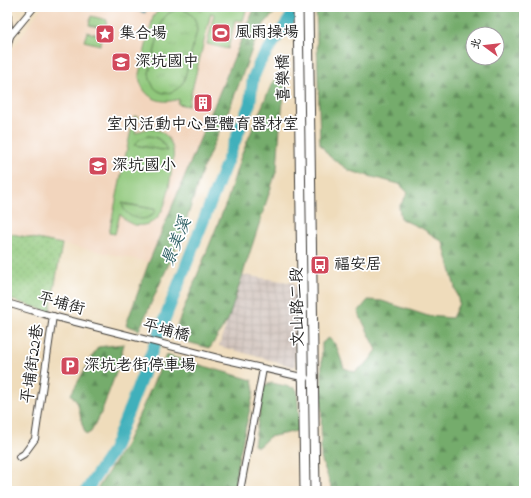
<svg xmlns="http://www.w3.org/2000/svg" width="531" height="498" viewBox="0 0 531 498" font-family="'Indie Flower','LXGW WenKai TC',sans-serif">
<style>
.built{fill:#f2d5bd}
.industrial{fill:url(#industrial-grid)}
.grass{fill:url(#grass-tufts);stroke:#56724c}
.forest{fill:url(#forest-firs);stroke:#486444;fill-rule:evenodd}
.park{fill:url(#park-dots);stroke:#56724c}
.pitch{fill:#90c87c;stroke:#56724c;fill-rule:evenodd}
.water{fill:url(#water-waves);stroke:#2e666c}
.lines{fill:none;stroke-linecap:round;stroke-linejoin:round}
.river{stroke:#41b0bb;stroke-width:12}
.street-casing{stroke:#3c3934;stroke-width:8}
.secondary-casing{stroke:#3c3934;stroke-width:11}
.street{stroke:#fff;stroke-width:6}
.secondary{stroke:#fff;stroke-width:9}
.labels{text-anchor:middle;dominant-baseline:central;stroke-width:3.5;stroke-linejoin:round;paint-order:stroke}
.poi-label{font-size:16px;fill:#1c1c1c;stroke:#fff;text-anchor:start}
.street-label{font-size:16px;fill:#1c1c1c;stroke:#fff}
.water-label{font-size:17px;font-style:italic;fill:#2d5f64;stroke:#fff}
</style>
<defs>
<pattern id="industrial-grid" width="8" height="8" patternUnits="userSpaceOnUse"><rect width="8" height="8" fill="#cfc1ba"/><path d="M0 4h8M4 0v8" fill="none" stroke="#b1a59f"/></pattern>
<pattern id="grass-tufts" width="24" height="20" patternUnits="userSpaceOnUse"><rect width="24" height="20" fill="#90c87c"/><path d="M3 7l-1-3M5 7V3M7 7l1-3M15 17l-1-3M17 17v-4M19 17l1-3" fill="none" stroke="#7cab6b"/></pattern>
<pattern id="forest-firs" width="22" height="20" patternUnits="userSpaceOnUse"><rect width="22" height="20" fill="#74ac6c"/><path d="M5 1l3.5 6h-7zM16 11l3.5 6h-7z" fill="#5e8b58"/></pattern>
<pattern id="park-dots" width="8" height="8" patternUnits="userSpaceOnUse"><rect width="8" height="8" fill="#90c87c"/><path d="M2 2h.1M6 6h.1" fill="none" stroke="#7cab6b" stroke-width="1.8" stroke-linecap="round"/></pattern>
<pattern id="water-waves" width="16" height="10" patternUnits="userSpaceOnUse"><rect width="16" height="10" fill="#41b0bb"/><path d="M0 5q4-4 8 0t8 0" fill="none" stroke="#368e97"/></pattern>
</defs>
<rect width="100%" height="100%" fill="#fff"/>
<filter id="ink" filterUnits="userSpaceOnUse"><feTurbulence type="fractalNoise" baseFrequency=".025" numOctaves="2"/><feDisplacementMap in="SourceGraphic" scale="8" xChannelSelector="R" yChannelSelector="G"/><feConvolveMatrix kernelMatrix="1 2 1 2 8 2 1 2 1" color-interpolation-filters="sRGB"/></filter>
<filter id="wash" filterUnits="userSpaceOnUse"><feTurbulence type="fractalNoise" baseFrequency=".012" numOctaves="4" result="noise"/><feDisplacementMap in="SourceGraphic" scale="16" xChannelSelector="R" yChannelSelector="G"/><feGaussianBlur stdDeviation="0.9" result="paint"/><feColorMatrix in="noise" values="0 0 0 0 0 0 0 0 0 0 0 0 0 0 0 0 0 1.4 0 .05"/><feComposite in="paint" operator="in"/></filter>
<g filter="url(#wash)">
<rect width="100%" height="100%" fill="#efdcbb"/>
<polygon class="built" points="42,7 255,7 149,262 7,233 7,75 13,49"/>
<polygon class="industrial" points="243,275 295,283 295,367 219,346"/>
<g class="grass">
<path d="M 181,9 C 192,12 197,19 197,31 L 184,81 C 172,100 151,96 149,73 L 162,21 C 167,13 172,10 181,9 Z"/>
<path d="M 148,136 C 158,137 164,142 167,151 L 134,145 L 140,139 Z"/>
<path d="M 122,202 L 124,204 L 154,209 L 156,208 C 152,226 123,221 122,202 Z"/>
</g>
<g class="forest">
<polygon points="255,7 280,7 264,24 254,44 232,102 202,171 181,237 139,330 126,325 149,262"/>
<path d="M 316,7 L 524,7 L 524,491 L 333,491 L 321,458 L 322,343 L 329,338 L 336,345 L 344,368 L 355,372 L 368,362 L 377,350 L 358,312 L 368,300 L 382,301 L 428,316 L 452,318 L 459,303 L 443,242 L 423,229 L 401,219 L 399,207 L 408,193 L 399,184 L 350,171 L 329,156 L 320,144 ZM 473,34 L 497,34 L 497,58 L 473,58 Z"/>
<polygon points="288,60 280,127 277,169 228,320 210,348 172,338 227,201 241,156 272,83"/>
<polygon points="124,344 117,370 101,413 91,432 86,435 82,424 78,404 71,394 98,347"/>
<polygon points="166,355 252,380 254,391 238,461 234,491 96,491 126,444"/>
<polygon points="272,383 294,388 297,390 299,418 297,431 269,437 258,447 254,445 264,385"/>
</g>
<polygon class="park" points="7,233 62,244 50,312 7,298"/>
<g class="pitch">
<path d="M 161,7 L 198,7 L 201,12 L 203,7 L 247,7 L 243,21 L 235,20 L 228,49 L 207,44 L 214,14 L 211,13 L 188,106 L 178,104 L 179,99 C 159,106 140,96 139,74 L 153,17 ZM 181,9 C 192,12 197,19 197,31 L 184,81 C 172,100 151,96 149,73 L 162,21 C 167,13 172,10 181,9 Z"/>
<polygon points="91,16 107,20 105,29 89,25"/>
<polygon points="87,32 103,36 100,45 84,41"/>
<path d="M 134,116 L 139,117 L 135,134 C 156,119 177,138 173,161 C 169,182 169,221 144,225 C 133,227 126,222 120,214 L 115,234 L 109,233 ZM 148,136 C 158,136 164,142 167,151 L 134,145 L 140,139 ZM 122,203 L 154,209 L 156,209 C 149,226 124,219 122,203 Z"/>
</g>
<polygon class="water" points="130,7 147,7 145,13 130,9"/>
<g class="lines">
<polyline class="river" points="86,491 113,450 250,103 253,78 260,62 298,7"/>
</g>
</g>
<g filter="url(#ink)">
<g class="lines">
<defs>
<g id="street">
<polyline points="8,7 8,20 10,36"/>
<polyline points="7,48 10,36 34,7"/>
<polyline points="7,303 44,314 218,358 306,378"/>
<polyline points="19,457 24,454 35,439 53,316"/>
<polyline points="240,491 263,369"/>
</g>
<g id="secondary">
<polyline points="298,7 305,491"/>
<polyline points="308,7 315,491"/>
</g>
</defs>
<use href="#street" class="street-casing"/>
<use href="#secondary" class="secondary-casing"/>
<use href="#street" class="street"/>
<use href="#secondary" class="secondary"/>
</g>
</g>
<defs>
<symbol id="stadium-square" viewBox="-11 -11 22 22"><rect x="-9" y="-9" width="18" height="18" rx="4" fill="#d1495b" stroke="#fff"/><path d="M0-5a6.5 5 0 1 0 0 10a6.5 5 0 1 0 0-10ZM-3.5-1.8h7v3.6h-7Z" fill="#fff"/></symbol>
<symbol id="sight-square" viewBox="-11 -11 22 22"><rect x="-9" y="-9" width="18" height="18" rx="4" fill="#d1495b" stroke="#fff"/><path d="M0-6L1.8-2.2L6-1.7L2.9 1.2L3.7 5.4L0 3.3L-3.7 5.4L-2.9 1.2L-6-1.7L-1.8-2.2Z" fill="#fff"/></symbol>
<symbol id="school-square" viewBox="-11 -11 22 22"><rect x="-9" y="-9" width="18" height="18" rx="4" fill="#d1495b" stroke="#fff"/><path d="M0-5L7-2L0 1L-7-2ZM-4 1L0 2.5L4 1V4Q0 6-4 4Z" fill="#fff"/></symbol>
<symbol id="building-square" viewBox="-11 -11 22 22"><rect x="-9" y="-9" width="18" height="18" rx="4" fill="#d1495b" stroke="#fff"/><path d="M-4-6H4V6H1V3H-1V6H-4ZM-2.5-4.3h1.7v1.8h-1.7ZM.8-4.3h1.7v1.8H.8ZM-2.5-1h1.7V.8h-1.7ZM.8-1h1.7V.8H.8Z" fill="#fff"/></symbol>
<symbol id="bus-square" viewBox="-11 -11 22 22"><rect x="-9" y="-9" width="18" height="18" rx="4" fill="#d1495b" stroke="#fff"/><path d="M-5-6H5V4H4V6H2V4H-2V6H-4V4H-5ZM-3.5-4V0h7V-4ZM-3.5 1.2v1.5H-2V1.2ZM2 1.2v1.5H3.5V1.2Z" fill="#fff"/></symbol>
<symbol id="parking-square" viewBox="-11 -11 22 22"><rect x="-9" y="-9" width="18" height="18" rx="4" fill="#d1495b" stroke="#fff"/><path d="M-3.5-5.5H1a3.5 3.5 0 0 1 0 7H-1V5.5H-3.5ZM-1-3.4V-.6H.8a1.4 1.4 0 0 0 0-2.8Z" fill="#fff"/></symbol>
</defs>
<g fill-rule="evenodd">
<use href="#stadium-square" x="210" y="22" width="22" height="22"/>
<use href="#sight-square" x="94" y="23" width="22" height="22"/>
<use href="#school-square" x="110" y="51" width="22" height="22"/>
<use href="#building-square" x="192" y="92" width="22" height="22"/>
<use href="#school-square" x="87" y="155" width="22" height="22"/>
<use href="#bus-square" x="309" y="254" width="22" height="22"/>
<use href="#parking-square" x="59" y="355" width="22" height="22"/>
</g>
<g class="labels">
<g class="poi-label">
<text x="235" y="33">風雨操場</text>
<text x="119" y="34">集合場</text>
<text x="135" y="62">深坑國中</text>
<text x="203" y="125" text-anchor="middle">室內活動中心暨體育器材室</text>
<text x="112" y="166">深坑國小</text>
<text x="334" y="265">福安居</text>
<text x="84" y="366">深坑老街停車場</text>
</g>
<g class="street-label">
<text transform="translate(284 78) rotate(-91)">喜樂橋</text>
<text transform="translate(61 304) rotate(15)">平埔街</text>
<text transform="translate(298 307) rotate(-91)">文山路二段</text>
<text transform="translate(166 331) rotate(14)">平埔橋</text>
<text transform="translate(33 364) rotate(-82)">平埔街22巷</text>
</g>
<g class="water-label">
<text transform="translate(177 242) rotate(-68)">景美溪</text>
</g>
</g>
<rect width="531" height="498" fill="none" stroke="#fff" stroke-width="24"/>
<g transform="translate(485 46) rotate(285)"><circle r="19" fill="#ffffff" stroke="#a4a4a4"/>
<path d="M0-3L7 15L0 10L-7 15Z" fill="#d1495b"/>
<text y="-6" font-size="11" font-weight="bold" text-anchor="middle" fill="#1c1c1c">北</text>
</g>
</svg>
